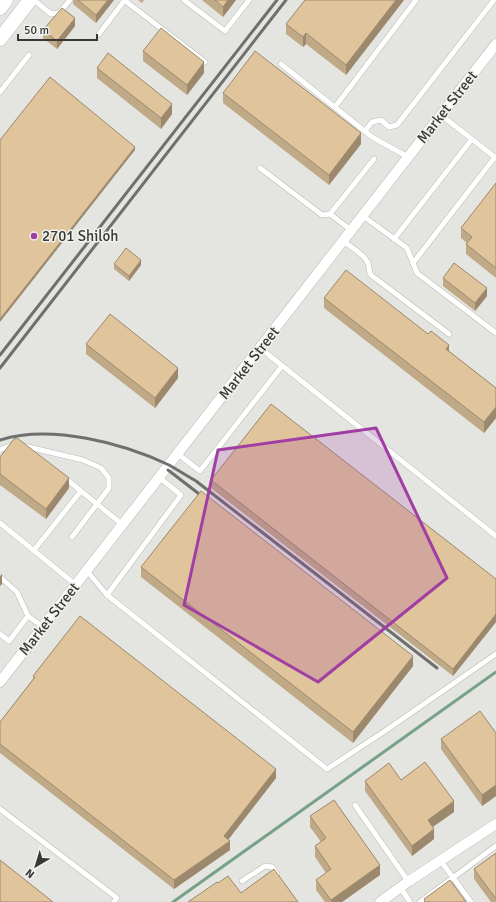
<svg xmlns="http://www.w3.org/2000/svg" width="496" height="902" viewBox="0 0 496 902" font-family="Signika,sans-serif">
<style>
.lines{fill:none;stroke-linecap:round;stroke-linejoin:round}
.stream{stroke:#75a289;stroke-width:3}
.lane-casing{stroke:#b9b9b5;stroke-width:6}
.street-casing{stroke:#b9b9b5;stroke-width:11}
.secondary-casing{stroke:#b9b9b5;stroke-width:15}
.lane{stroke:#fff;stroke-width:5}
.street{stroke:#fff;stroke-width:10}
.secondary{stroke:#fff;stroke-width:14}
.rail{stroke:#6f6f6d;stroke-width:3}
.wall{fill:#c0a986}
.shaded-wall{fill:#9c896d}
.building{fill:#dfc49c;stroke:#9c896d}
.marked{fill:#a13ea3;fill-opacity:0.2;stroke:#a13ea3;stroke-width:3;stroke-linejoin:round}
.poi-dot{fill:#a13ea3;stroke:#f1f1ed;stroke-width:1.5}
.labels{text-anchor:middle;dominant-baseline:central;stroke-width:3;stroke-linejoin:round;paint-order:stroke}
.street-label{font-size:15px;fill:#373735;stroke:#f1f1ed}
.poi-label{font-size:15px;fill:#373735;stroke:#f1f1ed;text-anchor:start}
</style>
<rect width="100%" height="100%" fill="#e4e4e0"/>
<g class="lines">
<polyline class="stream" points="173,902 496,672"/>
<defs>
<g id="lane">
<polyline points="34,0 51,14 59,13 70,0"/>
<polyline points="124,0 205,62"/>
<polyline points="184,0 225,31 249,0"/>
<polyline points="99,34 124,1"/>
<polyline points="281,64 372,137 408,157"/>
<polyline points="0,92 29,55"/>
<polyline points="335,107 416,0"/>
<polyline points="441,115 496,158"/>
<polyline points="365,131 372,122 381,120 389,127 397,125 494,0"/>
<polyline points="260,168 322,215 330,214"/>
<polyline points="363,216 407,248 417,273 496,333"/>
<polyline points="351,230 330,214 374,159"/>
<polyline points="394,239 472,139"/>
<path d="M 343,241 C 350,246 365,255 368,263 C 370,267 368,271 371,275 L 449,334"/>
<polyline points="413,263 495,157"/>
<polyline points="260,348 496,536"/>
<polyline points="24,446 83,460 101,468 109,478 109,488 72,537"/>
<polyline points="0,450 12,445"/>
<polyline points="178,454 200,471 282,366"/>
<polyline points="65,478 123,525"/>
<polyline points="0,523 76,585"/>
<polyline points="34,550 81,491"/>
<polyline points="87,571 107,595 327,769 385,731 496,654"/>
<polyline points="0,577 17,592 28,616"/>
<polyline points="107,595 181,495 160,478"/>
<polyline points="0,634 9,641 28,616 43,627"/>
<polyline points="355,805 408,881"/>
<polyline points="0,809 117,898 114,902"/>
<polyline points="440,860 471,902"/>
<polyline points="242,881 265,866 272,867 277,874"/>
<polyline points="400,887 410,902"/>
<polyline points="420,902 496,846"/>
</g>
<g id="street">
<polyline points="0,682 496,44"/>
<polyline points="380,902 409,881 496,824"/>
</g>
<g id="secondary">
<polyline points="0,8 6,0"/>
<polyline points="0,39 30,0"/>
</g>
</defs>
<use href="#lane" class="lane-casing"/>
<use href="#street" class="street-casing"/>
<use href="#secondary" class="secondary-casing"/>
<use href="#lane" class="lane"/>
<use href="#street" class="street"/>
<use href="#secondary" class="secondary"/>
<g class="rail">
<polyline points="0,355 277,0"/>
<polyline points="0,368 286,0"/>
<path d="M 0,440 C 51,424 123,443 169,465 C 178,470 187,476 196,481 L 437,668"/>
<polyline points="168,470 207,500"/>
</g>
</g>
<g class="wall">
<polygon points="73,0 114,0 96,23 73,4"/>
<polygon points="138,0 144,0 142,3"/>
<polygon points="202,0 236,0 223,17"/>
<polygon points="305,0 404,0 346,75 306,44 303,47 286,34 286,24"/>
<polygon points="75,26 57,49 43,38 43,30"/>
<polygon points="143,51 204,73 187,95 143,61"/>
<polygon points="97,68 172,114 161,129 97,78"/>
<polygon points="223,93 361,144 329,185 223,103"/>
<polygon points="496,183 496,278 466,254 466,244 467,243 461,238 461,228"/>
<polygon points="114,264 141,265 129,281 114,269"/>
<polygon points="443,278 487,296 475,311 443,286"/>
<polygon points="324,298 449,351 496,388 496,418 484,433 324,308"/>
<polygon points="86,344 178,378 155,408 86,354"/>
<polygon points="0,457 69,488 46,519 0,485"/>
<polygon points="211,480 496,579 496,622 453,676 211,488"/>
<polygon points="141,567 413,666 353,743 141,577"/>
<polygon points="33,676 276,778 228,840 230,850 174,889 0,753 0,722 33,679"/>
<polygon points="496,733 496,796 482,806 441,749 441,739"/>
<polygon points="401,780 454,812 433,827 434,839 412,856 365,791 365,781"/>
<polygon points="310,816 380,875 342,902 325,902 316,890 316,880 326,873 315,857 315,846 321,842 310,827"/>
<polygon points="496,853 496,902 491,902 474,879 474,869"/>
</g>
<g class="shaded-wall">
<polygon points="108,0 114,0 96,23 96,15"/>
<polygon points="228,0 236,0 223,17 223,7"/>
<polygon points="396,0 404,0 346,75 346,65"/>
<polygon points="75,18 75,26 57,49 57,41"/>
<polygon points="306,33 306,44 303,47 303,37"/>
<polygon points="204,62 204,73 187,95 187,85"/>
<polygon points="172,104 172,114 161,129 161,118"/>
<polygon points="361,133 361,144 329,185 329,175"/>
<polygon points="135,147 135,150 0,322 0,319"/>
<polygon points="141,260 141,265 129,281 129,276"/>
<polygon points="487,288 487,296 475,311 475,303"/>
<polygon points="449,345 449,355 446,349"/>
<polygon points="178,368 178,378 155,408 155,398"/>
<polygon points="496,407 496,418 484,433 484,422"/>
<polygon points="69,478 69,488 46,519 46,509"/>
<polygon points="2,574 2,584 0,586 0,576"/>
<polygon points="496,614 496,622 453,676 453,669"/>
<polygon points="413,656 413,666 353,743 353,732"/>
<polygon points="276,769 276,778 224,845 224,836"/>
<polygon points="496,785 496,796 482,806 482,795"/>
<polygon points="454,801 454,812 428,830 428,820"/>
<polygon points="434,829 434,839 412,856 412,846"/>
<polygon points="230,841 230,850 174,889 174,880"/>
<polygon points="380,865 380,875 342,902 331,902 331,900"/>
</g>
<g class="building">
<polygon points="78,0 108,0 96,15"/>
<polygon points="215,0 228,0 223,7"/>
<polygon points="305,0 396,0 346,65 306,33 303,37 286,24"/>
<polygon points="62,8 75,18 57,41 43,30"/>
<polygon points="161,28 204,62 187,85 143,51"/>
<polygon points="255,51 361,133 329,175 223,93"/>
<polygon points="108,53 172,104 161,118 97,68"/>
<polygon points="50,77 135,147 0,319 0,140"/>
<polygon points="496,183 496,268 466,244 472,237 461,228"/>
<polygon points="126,248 141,260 129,276 114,264"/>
<polygon points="454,263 487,288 475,303 443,278"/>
<polygon points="346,270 428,334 431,331 449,345 446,349 496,388 496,407 484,422 324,298"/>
<polygon points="110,314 178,368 155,398 86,344"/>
<polygon points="271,404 496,579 496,614 453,669 211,480"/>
<polygon points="17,438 69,478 46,509 0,474 0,457 14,439"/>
<polygon points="201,491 413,656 353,732 141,567"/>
<polygon points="80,616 276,769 224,836 230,841 174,880 0,744 0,722 35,677 33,676"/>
<polygon points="480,711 496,733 496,785 482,795 441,739"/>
<polygon points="425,762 454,801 428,820 434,829 412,846 365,781 389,763 401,780"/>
<polygon points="334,800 380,865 331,900 316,880 331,869 315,846 326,838 310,816"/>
<polygon points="496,853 496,899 474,869"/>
<polygon points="0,860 53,902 0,902"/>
<polygon points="274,869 298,902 188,902 217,882 218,883 228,876 241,893"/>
<polygon points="450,880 466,902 424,902 425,901 424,899"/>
</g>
<path class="marked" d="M 376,428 L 447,578 L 318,682 L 184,605 L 218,450 Z"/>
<circle class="poi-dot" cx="34" cy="236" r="4"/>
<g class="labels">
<g class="street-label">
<text transform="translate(447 107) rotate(-52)">Market Street</text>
<text transform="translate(249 363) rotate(-52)">Market Street</text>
<text transform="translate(49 619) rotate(-52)">Market Street</text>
</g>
<g class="poi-label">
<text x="42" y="236">2701 Shiloh</text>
</g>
</g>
<g transform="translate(36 866) rotate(218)" stroke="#f1f1ed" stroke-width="3" paint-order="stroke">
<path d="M0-3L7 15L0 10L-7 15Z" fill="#373735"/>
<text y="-6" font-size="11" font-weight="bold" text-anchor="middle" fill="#373735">N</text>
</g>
<path d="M18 34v6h79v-6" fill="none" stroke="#373735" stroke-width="2"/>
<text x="24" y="34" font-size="12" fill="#373735" stroke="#f1f1ed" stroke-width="3" paint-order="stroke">50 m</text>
</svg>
